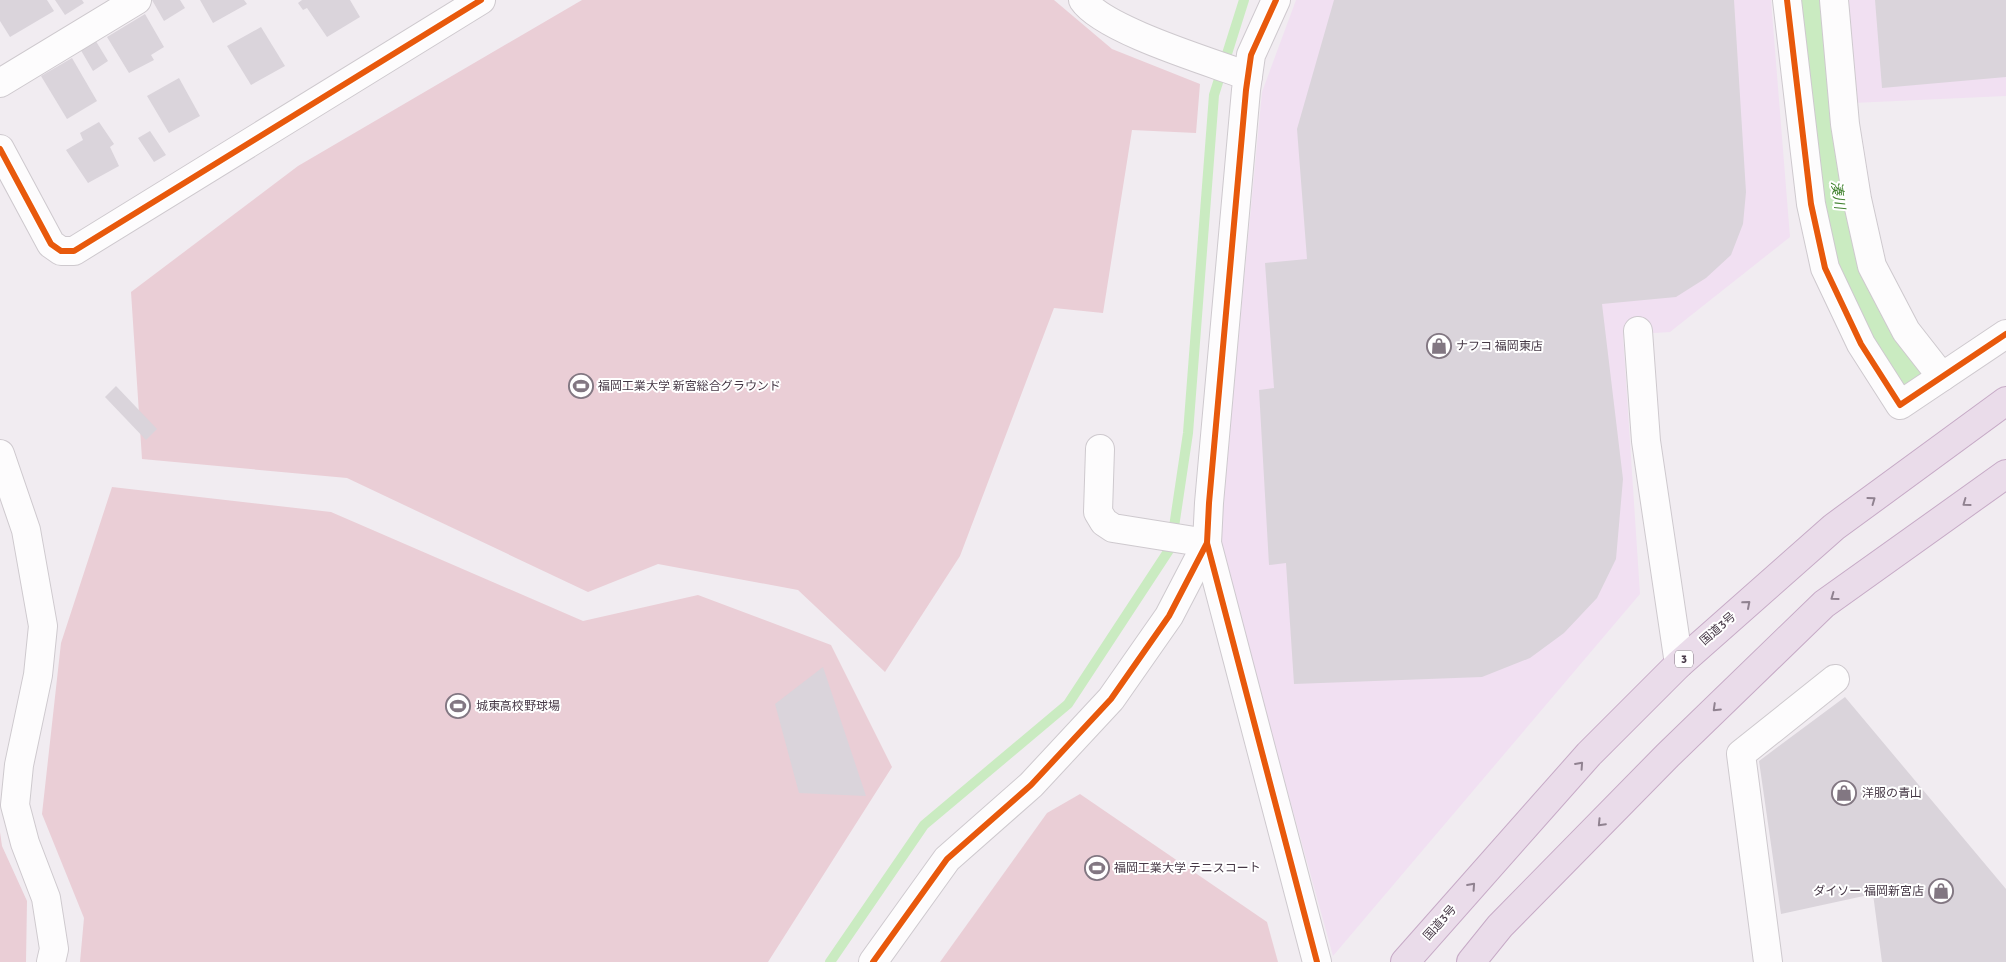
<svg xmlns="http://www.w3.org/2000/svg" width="2006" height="962" viewBox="0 0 2006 962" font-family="Signika,'Noto Sans JP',sans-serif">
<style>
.commercial{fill:#f1e0f2}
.green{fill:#eaced6}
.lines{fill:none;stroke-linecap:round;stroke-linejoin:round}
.stream{stroke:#caebc1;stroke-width:10}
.river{stroke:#caebc1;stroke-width:61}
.building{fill:#dad4db}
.minor-casing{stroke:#cec9ce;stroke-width:30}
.highway-casing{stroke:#c6aac6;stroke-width:30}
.minor{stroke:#fdfcfd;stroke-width:28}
.highway{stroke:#eadcea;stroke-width:28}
.cycleway-casing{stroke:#fff;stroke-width:9}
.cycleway{stroke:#e8590c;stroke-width:6}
.oneway{stroke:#908290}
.labels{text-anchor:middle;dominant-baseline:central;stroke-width:4;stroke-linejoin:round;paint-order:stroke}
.shield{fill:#fff;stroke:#7e747e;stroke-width:1}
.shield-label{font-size:11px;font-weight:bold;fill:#463846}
.poi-label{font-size:12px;fill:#463846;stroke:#fff;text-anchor:start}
.street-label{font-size:12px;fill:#463846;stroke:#fff}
.water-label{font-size:14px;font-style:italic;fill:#428330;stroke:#fff}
</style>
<rect width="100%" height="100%" fill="#f1ecf1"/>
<g class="commercial">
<polygon points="1296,0 1771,0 1790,237 1670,332 1623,335 1640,594 1333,956 1219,543 1262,92"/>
<polygon points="1844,0 2006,0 2006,96 1853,103"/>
</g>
<g class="green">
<polygon points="582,0 1054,0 1112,49 1200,84 1196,133 1132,130 1103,313 1054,308 960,556 885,672 798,590 658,564 588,592 347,478 142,459 131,292 298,166"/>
<polygon points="112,487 331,512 583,621 698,595 831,645 892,767 768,962 80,962 84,918 42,814 61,643"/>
<polygon points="1080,794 1267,922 1278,962 940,962 1047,813"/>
<polygon points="0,832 2,846 27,901 26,962 0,962"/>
</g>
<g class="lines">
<polyline class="stream" points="830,962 924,825 1068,704 1171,547 1188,433 1214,95 1244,0"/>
<polyline class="river" points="1812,0 1846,254 1907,376"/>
</g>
<g class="building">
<polygon points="0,0 47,0 54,11 10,37 0,21"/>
<polygon points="55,0 82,0 84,3 65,15"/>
<polygon points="152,0 180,0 185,8 164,21"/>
<polygon points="200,0 244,0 247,4 213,23"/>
<polygon points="302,0 350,0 360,17 327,37 307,8 303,10 298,3"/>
<polygon points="1334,0 1734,0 1746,192 1743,224 1731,255 1706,278 1676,297 1602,304 1623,479 1616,559 1597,598 1564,633 1530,658 1482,677 1294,684 1286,563 1269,565 1259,390 1274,388 1265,263 1307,259 1297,129"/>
<polygon points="1875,0 2006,0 2006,77 1882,88"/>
<polygon points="145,14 164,47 151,55 154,60 129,73 107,37"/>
<polygon points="261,27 285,66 251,85 227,46"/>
<polygon points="94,38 108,61 93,71 79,47"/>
<polygon points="72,58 97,101 67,119 41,76"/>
<polygon points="179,78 200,116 169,133 147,96"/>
<polygon points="99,122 114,144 110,147 119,166 88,183 66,150 83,140 80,133"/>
<polygon points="150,131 166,155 154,162 138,138"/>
<polygon points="116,386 157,429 146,440 105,397"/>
<polygon points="823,667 866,796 799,793 775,704"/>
<polygon points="1845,697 2006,889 2006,962 1882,962 1873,894 1781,914 1759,761"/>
</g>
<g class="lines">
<defs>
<g id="minor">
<path d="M 1083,0 C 1103,30 1211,62 1248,76"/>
<polyline points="1276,0 1251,55 1246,90 1209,503 1207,543 1317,962"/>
<polyline points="1787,0 1811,204 1825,268 1861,344 1900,405 2006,334"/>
<polyline points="1834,0 1845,124 1857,199 1872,266 1906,331 1942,377"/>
<polyline points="0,83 137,0"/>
<polyline points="0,149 51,244 61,251 74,251 481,0"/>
<polyline points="1638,331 1646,441 1679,664"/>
<polyline points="1100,449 1098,512 1104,522 1113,528 1207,543"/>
<polyline points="0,454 26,530 43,626 38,675 19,765 15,805 25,843 46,898 54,949 51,962"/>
<polyline points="873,962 947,859 1031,785 1111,699 1169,616 1207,543"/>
<polyline points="1768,962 1741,754 1835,679"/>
</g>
<g id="highway">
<polyline points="1405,962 1589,754 1679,664 1834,527 2006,401"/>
<polyline points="1471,962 1500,926 1668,755 1824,604 2006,474"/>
</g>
</defs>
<use href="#minor" class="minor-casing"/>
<use href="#highway" class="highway-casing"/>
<use href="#minor" class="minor"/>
<use href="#highway" class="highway"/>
<defs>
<g id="cycleway">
<polyline points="1276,0 1251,55 1246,90 1209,503 1207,543 1317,962"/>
<polyline points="1787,0 1811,204 1825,268 1861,344 1900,405 2006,334"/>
<polyline points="0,149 51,244 61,251 74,251 481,0"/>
<polyline points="873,962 947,859 1031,785 1111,699 1169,616 1207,543"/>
</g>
</defs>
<use href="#cycleway" class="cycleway-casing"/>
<use href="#cycleway" class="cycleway"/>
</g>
<defs><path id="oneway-chevron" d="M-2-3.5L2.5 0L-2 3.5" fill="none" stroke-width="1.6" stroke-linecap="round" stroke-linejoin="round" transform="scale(1.25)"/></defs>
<g class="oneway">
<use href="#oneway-chevron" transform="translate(1872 500) rotate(-36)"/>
<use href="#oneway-chevron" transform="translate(1966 503) rotate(144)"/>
<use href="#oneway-chevron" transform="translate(1834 597) rotate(144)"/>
<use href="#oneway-chevron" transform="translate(1747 604) rotate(-41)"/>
<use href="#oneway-chevron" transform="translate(1716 708) rotate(136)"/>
<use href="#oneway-chevron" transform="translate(1580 765) rotate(-48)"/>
<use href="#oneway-chevron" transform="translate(1601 823) rotate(134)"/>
<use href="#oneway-chevron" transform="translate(1472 886) rotate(-48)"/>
</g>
<defs>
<symbol id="shop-ring" viewBox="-11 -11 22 22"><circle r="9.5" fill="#fff" stroke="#827782" stroke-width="1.5"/><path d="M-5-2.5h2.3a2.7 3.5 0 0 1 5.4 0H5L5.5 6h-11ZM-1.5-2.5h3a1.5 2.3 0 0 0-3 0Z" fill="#827782"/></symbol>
<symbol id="stadium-ring" viewBox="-11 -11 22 22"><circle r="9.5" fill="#fff" stroke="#827782" stroke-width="1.5"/><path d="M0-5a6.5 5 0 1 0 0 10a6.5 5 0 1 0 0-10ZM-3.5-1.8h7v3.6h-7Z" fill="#827782"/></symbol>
</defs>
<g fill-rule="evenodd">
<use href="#shop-ring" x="1425" y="332" width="28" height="28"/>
<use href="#stadium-ring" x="567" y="372" width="28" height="28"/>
<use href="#stadium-ring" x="444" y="692" width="28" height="28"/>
<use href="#shop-ring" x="1830" y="779" width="28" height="28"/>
<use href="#stadium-ring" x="1083" y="854" width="28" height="28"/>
<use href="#shop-ring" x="1927" y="877" width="28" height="28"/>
</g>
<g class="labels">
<rect class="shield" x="1675" y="650.5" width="18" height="17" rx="4"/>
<g class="shield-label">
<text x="1684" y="659">3</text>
</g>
<g class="poi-label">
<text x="1456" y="346">ナフコ 福岡東店</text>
<text x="598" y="386">福岡工業大学 新宮総合グラウンド</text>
<text x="476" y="706">城東高校野球場</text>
<text x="1862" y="793">洋服の青山</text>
<text x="1114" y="868">福岡工業大学 テニスコート</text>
<text x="1924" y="891" text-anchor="end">ダイソー 福岡新宮店</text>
</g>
<g class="street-label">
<text transform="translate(1718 629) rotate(-41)">国道3号</text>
<text transform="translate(1440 923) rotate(-48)">国道3号</text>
</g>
<g class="water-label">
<text transform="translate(1838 195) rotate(82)">湊川</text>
</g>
</g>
</svg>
